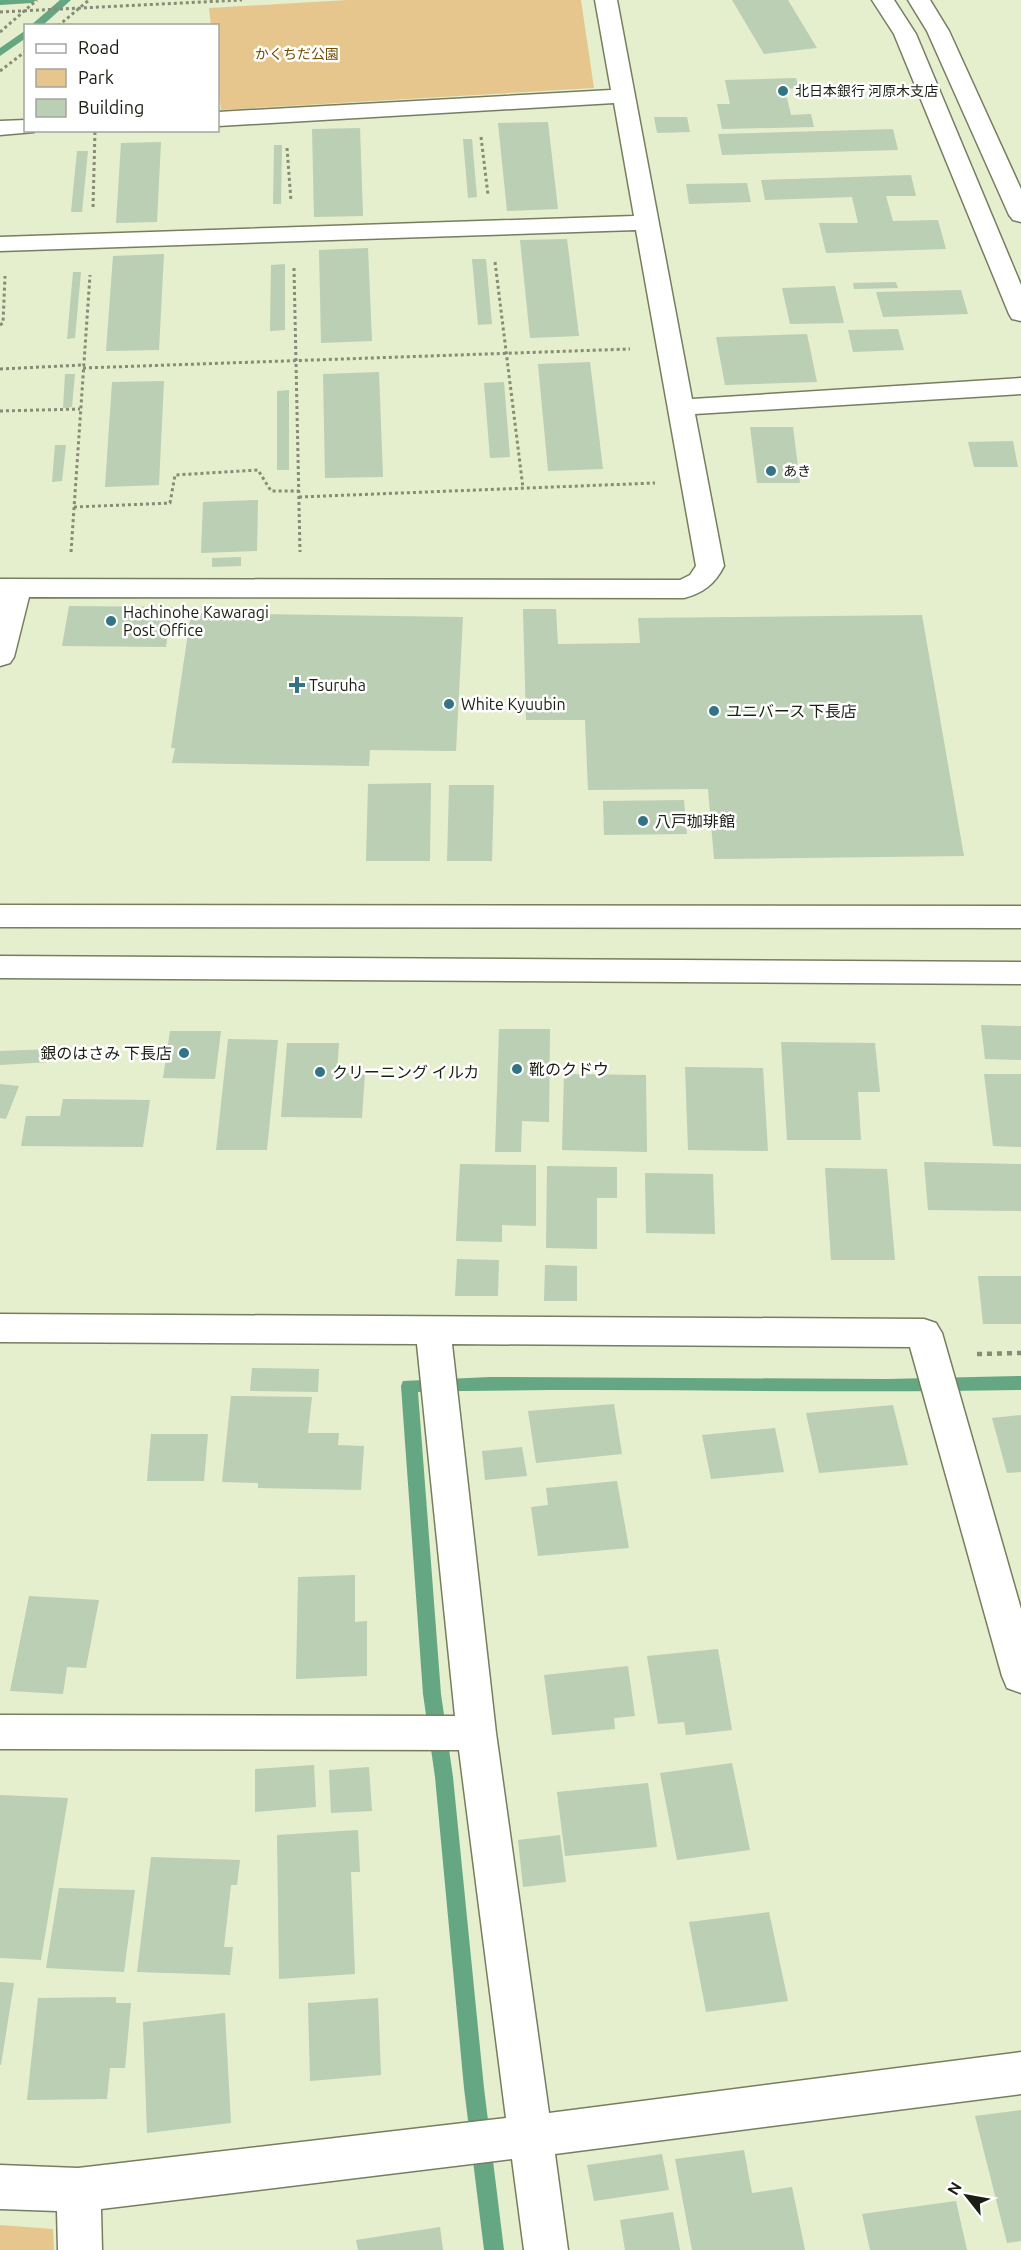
<svg xmlns="http://www.w3.org/2000/svg" width="1021" height="2250" viewBox="0 0 1021 2250" font-family="Ubuntu,'Noto Sans JP',sans-serif">
<style>
.green{fill:#e7c68e}
.lines{fill:none;stroke-linecap:round;stroke-linejoin:round}
.stream{fill:#65a783;fill-rule:evenodd}
.building{fill:#bacfb4}
.minor-casing{stroke:#767e60;stroke-width:3}
.tertiary-casing{stroke:#767e60;stroke-width:3}
.path-far1{stroke:#868c75;stroke-width:3;stroke-dasharray:3 3;stroke-linecap:butt}
.path{stroke:#868c75;stroke-width:4.5;stroke-dasharray:5 5;stroke-linecap:butt}
.minor{fill:#fff;fill-rule:evenodd}
.tertiary{fill:#fff;fill-rule:evenodd}
.poi-dot{fill:#327486;stroke:#fff;stroke-width:2}
.labels{text-anchor:middle;dominant-baseline:central;stroke-width:5;stroke-linejoin:round;paint-order:stroke}
.far-park-label{font-size:14px;fill:#704e00;stroke:#fff}
.far-poi-label{font-size:14px;fill:#1b1e12;stroke:#fff;text-anchor:start}
.poi-label{font-size:16px;fill:#1b1e12;stroke:#fff;text-anchor:start}
</style>
<rect width="100%" height="100%" fill="#e5eecd"/>
<g class="green">
<polygon points="347,0 581,0 594,88 221,110 218,82 218,26 211,25 209,8"/>
<polygon points="0,2225 53,2229 54,2250 0,2250"/>
</g>
<g class="lines">
<g class="stream">
<polygon points="0,0 37,0 32,3 0,5"/>
<polygon points="60,0 71,0 42,26 30,26"/>
<polygon points="26,30 26,38 0,56 0,48"/>
<path d="M 1021,1376 L 1021,1390 C 820,1394 619,1387 418,1392 L 441,1694 L 453,1777 L 484,2088 L 504,2250 L 484,2250 L 464,2088 L 435,1777 L 423,1694 L 401,1386 L 403,1381 L 490,1377 L 887,1379 Z"/>
</g>
</g>
<g class="building">
<polygon points="732,0 788,0 817,48 764,54"/>
<polygon points="796,78 799,88 785,89 791,115 811,114 814,127 722,129 717,104 730,104 725,80"/>
<polygon points="654,117 687,117 690,132 657,133"/>
<polygon points="548,122 558,209 507,211 498,123"/>
<polygon points="360,128 363,216 314,217 312,129"/>
<polygon points="893,129 898,150 722,155 718,134"/>
<polygon points="463,139 472,139 477,197 468,198"/>
<polygon points="161,142 157,222 116,223 121,143"/>
<polygon points="274,145 282,145 281,204 273,204"/>
<polygon points="77,151 88,151 82,212 71,212"/>
<polygon points="911,175 916,196 886,196 893,221 938,220 946,249 826,253 819,223 858,223 852,197 765,200 761,180"/>
<polygon points="747,183 751,202 689,204 686,184"/>
<polygon points="567,239 579,336 530,338 520,240"/>
<polygon points="368,248 372,341 321,343 319,250"/>
<polygon points="164,254 159,350 106,351 113,256"/>
<polygon points="472,259 486,259 492,324 478,325"/>
<polygon points="285,264 285,330 270,331 271,265"/>
<polygon points="73,272 81,272 75,338 67,339"/>
<polygon points="896,282 898,288 854,289 853,283"/>
<polygon points="835,286 844,323 790,324 782,288"/>
<polygon points="961,290 968,314 883,317 876,292"/>
<polygon points="898,329 904,350 853,352 848,330"/>
<polygon points="807,334 817,382 725,385 716,337"/>
<polygon points="590,362 603,469 548,471 538,364"/>
<polygon points="379,372 383,477 325,478 323,374"/>
<polygon points="65,374 75,374 72,407 63,408"/>
<polygon points="164,381 159,485 105,487 112,382"/>
<polygon points="504,382 510,457 490,458 484,383"/>
<polygon points="289,390 289,470 277,470 277,391"/>
<polygon points="750,427 793,427 800,483 757,483"/>
<polygon points="1013,441 1018,467 974,467 968,442"/>
<polygon points="55,445 66,445 62,481 52,482"/>
<polygon points="258,500 257,551 201,553 203,502"/>
<polygon points="241,557 241,566 212,567 212,558"/>
<polygon points="69,606 172,607 166,647 62,646"/>
<polygon points="523,609 556,609 558,644 640,643 638,618 922,615 964,856 714,859 708,789 588,790 585,720 526,720"/>
<polygon points="191,613 463,617 456,751 370,750 369,766 172,763 175,748 171,748"/>
<polygon points="431,783 430,861 366,861 368,784"/>
<polygon points="449,785 494,785 492,861 447,861"/>
<polygon points="684,800 687,834 604,835 603,801"/>
<polygon points="981,1025 1021,1026 1021,1060 985,1059"/>
<polygon points="499,1029 550,1029 549,1122 522,1121 521,1152 495,1152"/>
<polygon points="170,1031 221,1031 215,1079 163,1078"/>
<polygon points="228,1039 278,1040 267,1150 216,1150"/>
<polygon points="781,1042 875,1043 880,1092 858,1092 861,1140 787,1140"/>
<polygon points="287,1043 339,1043 337,1073 365,1073 362,1118 281,1117"/>
<polygon points="51,1049 50,1062 0,1065 0,1051"/>
<polygon points="685,1067 763,1068 768,1151 688,1150"/>
<polygon points="564,1074 646,1075 647,1152 562,1150"/>
<polygon points="984,1074 1021,1074 1021,1147 993,1146"/>
<polygon points="0,1084 19,1086 6,1119 0,1118"/>
<polygon points="63,1099 150,1100 143,1147 21,1146 26,1116 60,1116"/>
<polygon points="924,1162 1021,1164 1021,1211 928,1210"/>
<polygon points="460,1164 536,1165 536,1226 502,1225 502,1242 456,1241"/>
<polygon points="547,1166 617,1167 617,1198 597,1198 597,1249 546,1248"/>
<polygon points="825,1168 887,1169 895,1260 831,1260"/>
<polygon points="645,1173 713,1174 715,1234 646,1233"/>
<polygon points="457,1259 499,1260 498,1296 455,1296"/>
<polygon points="545,1265 577,1266 577,1301 544,1301"/>
<polygon points="978,1276 1021,1276 1021,1324 983,1324"/>
<polygon points="252,1368 319,1369 318,1392 250,1391"/>
<polygon points="231,1396 312,1397 308,1433 339,1433 338,1445 364,1446 361,1490 258,1488 258,1483 222,1482"/>
<polygon points="614,1404 622,1454 536,1463 528,1411"/>
<polygon points="893,1405 908,1465 819,1473 806,1413"/>
<polygon points="1021,1415 1021,1472 1007,1473 992,1418"/>
<polygon points="775,1428 784,1472 711,1479 702,1435"/>
<polygon points="151,1434 208,1434 204,1481 147,1481"/>
<polygon points="522,1447 527,1476 485,1480 482,1451"/>
<polygon points="617,1481 629,1548 538,1556 531,1507 548,1505 546,1488"/>
<polygon points="355,1575 355,1622 367,1621 367,1676 296,1679 298,1577"/>
<polygon points="29,1596 99,1600 86,1668 67,1667 63,1694 10,1691"/>
<polygon points="718,1649 732,1730 686,1735 684,1722 658,1724 647,1656"/>
<polygon points="628,1666 635,1716 614,1718 615,1729 552,1735 544,1675"/>
<polygon points="732,1763 750,1850 677,1860 660,1773"/>
<polygon points="314,1765 316,1807 255,1812 255,1769"/>
<polygon points="369,1767 372,1811 331,1813 329,1770"/>
<polygon points="648,1783 657,1847 565,1856 557,1792"/>
<polygon points="0,1795 68,1798 41,1960 0,1958"/>
<polygon points="358,1830 360,1872 351,1872 355,1974 279,1979 277,1835"/>
<polygon points="560,1835 566,1882 523,1887 518,1840"/>
<polygon points="151,1857 240,1860 237,1885 231,1885 224,1947 233,1947 230,1975 137,1972"/>
<polygon points="59,1888 135,1890 124,1972 46,1968"/>
<polygon points="769,1912 788,2001 706,2012 689,1922"/>
<polygon points="0,1982 14,1983 1,2065 0,2065"/>
<polygon points="116,1997 116,2003 131,2003 125,2068 110,2068 107,2099 27,2100 38,1998"/>
<polygon points="378,1998 381,2075 310,2081 308,2003"/>
<polygon points="225,2013 231,2123 147,2133 143,2022"/>
<polygon points="1021,2110 1021,2241 1007,2243 975,2116"/>
<polygon points="744,2150 752,2193 792,2187 805,2250 692,2250 675,2159"/>
<polygon points="662,2154 669,2190 594,2201 587,2165"/>
<polygon points="956,2201 967,2250 870,2250 862,2214"/>
<polygon points="673,2212 680,2250 625,2250 620,2220"/>
<polygon points="440,2227 443,2250 358,2250 356,2240"/>
</g>
<g class="lines">
<defs>
<g id="minor">
<path d="M 595,0 L 617,0 L 692,399 L 1021,378 L 1021,394 L 695,414 L 724,566 C 715,584 703,593 684,598 L 29,597 L 14,657 L 10,663 L 0,666 L 0,579 L 680,580 L 690,575 L 696,566 L 636,230 L 0,251 L 0,237 L 634,216 L 614,103 L 218,126 L 218,112 L 611,90 Z"/>
<polygon points="26,120 26,130 34,132 0,135 0,121"/>
<polygon points="0,1314 924,1319 936,1323 942,1333 1021,1609 1021,1693 1007,1688 1002,1676 910,1347 452,1344 496,1733 549,2113 1021,2052 1021,2094 555,2154 568,2250 524,2250 512,2159 101,2209 102,2250 58,2250 57,2211 0,2209 0,2165 78,2168 506,2118 459,1750 0,1749 0,1715 455,1716 417,1344 0,1342"/>
</g>
<g id="tertiary">
<polygon points="872,0 894,0 916,34 1021,285 1021,321 1012,319 1009,314 894,34"/>
<polygon points="908,0 930,0 949,31 1021,189 1021,222 1013,220 1009,215 927,31"/>
<polygon points="0,905 1021,906 1021,928 0,927"/>
<polygon points="0,956 1021,962 1021,984 0,978"/>
</g>
</defs>
<use href="#minor" class="minor-casing"/>
<use href="#tertiary" class="tertiary-casing"/>
<g class="path-far1">
<polyline points="0,12 242,0"/>
<polyline points="58,26 89,0"/>
<polyline points="0,32 37,0"/>
<polyline points="0,71 26,51"/>
<polyline points="481,137 488,195"/>
<polyline points="287,148 291,201"/>
<polyline points="93,207 95,130"/>
<polyline points="495,262 523,488"/>
<polyline points="294,268 300,552"/>
<polyline points="0,325 3,323 5,276"/>
<polyline points="83,368 630,349"/>
<polyline points="0,369 83,365"/>
<polyline points="0,411 80,409"/>
<polyline points="299,497 655,483"/>
<polyline points="74,507 170,503 175,475 258,470 271,491 299,491"/>
<polyline points="71,552 90,275"/>
</g>
<polyline class="path" points="977,1354 1021,1353"/>
<use href="#minor" class="minor"/>
<use href="#tertiary" class="tertiary"/>
</g>
<g class="poi-dot">
<circle cx="783" cy="91" r="6"/>
<circle cx="771" cy="471" r="6"/>
<circle cx="111" cy="621" r="6"/>
<path d="M294 676h6v6h6v6h-6v6h-6v-6h-6v-6h6z"/>
<circle cx="449" cy="704" r="6"/>
<circle cx="714" cy="711" r="6"/>
<circle cx="643" cy="821" r="6"/>
<circle cx="184" cy="1053" r="6"/>
<circle cx="517" cy="1069" r="6"/>
<circle cx="320" cy="1072" r="6"/>
</g>
<g class="labels">
<g class="far-park-label">
<text x="297" y="54">かくちだ公園</text>
</g>
<g class="far-poi-label">
<text x="795" y="91">北日本銀行 河原木支店</text>
<text x="783" y="471">あき</text>
</g>
<g class="poi-label">
<text x="123" y="612">Hachinohe Kawaragi<tspan x="123" dy="18">Post Office</tspan></text>
<text x="309" y="685">Tsuruha</text>
<text x="461" y="704">White Kyuubin</text>
<text x="726" y="711">ユニバース 下長店</text>
<text x="655" y="821">八戸珈琲館</text>
<text x="172" y="1053" text-anchor="end">銀のはさみ 下長店</text>
<text x="529" y="1069">靴のクドウ</text>
<text x="332" y="1072">クリーニング イルカ</text>
</g>
</g>
<rect x="24" y="24" width="195" height="108" fill="#ffffff" stroke="#a4a5a0" stroke-width="1.5"/>
<rect x="36" y="44" width="30" height="9" fill="#ffffff" stroke="#a4a5a0" stroke-width="1.5"/>
<text x="78" y="54" font-size="18" fill="#1b1e12">Road</text>
<rect x="36" y="69" width="30" height="18" fill="#e7c68e" stroke="#a4a5a0" stroke-width="1.5"/>
<text x="78" y="84" font-size="18" fill="#1b1e12">Park</text>
<rect x="36" y="99" width="30" height="18" fill="#bacfb4" stroke="#a4a5a0" stroke-width="1.5"/>
<text x="78" y="114" font-size="18" fill="#1b1e12">Building</text>
<g transform="translate(967 2196) rotate(301)" stroke="#ffffff" stroke-width="4.5" paint-order="stroke">
<path d="M0-4.5L10 22L0 15L-10 22Z" fill="#1b1e12"/>
<text y="-9" font-size="16" font-weight="bold" text-anchor="middle" fill="#1b1e12">N</text>
</g>
</svg>
